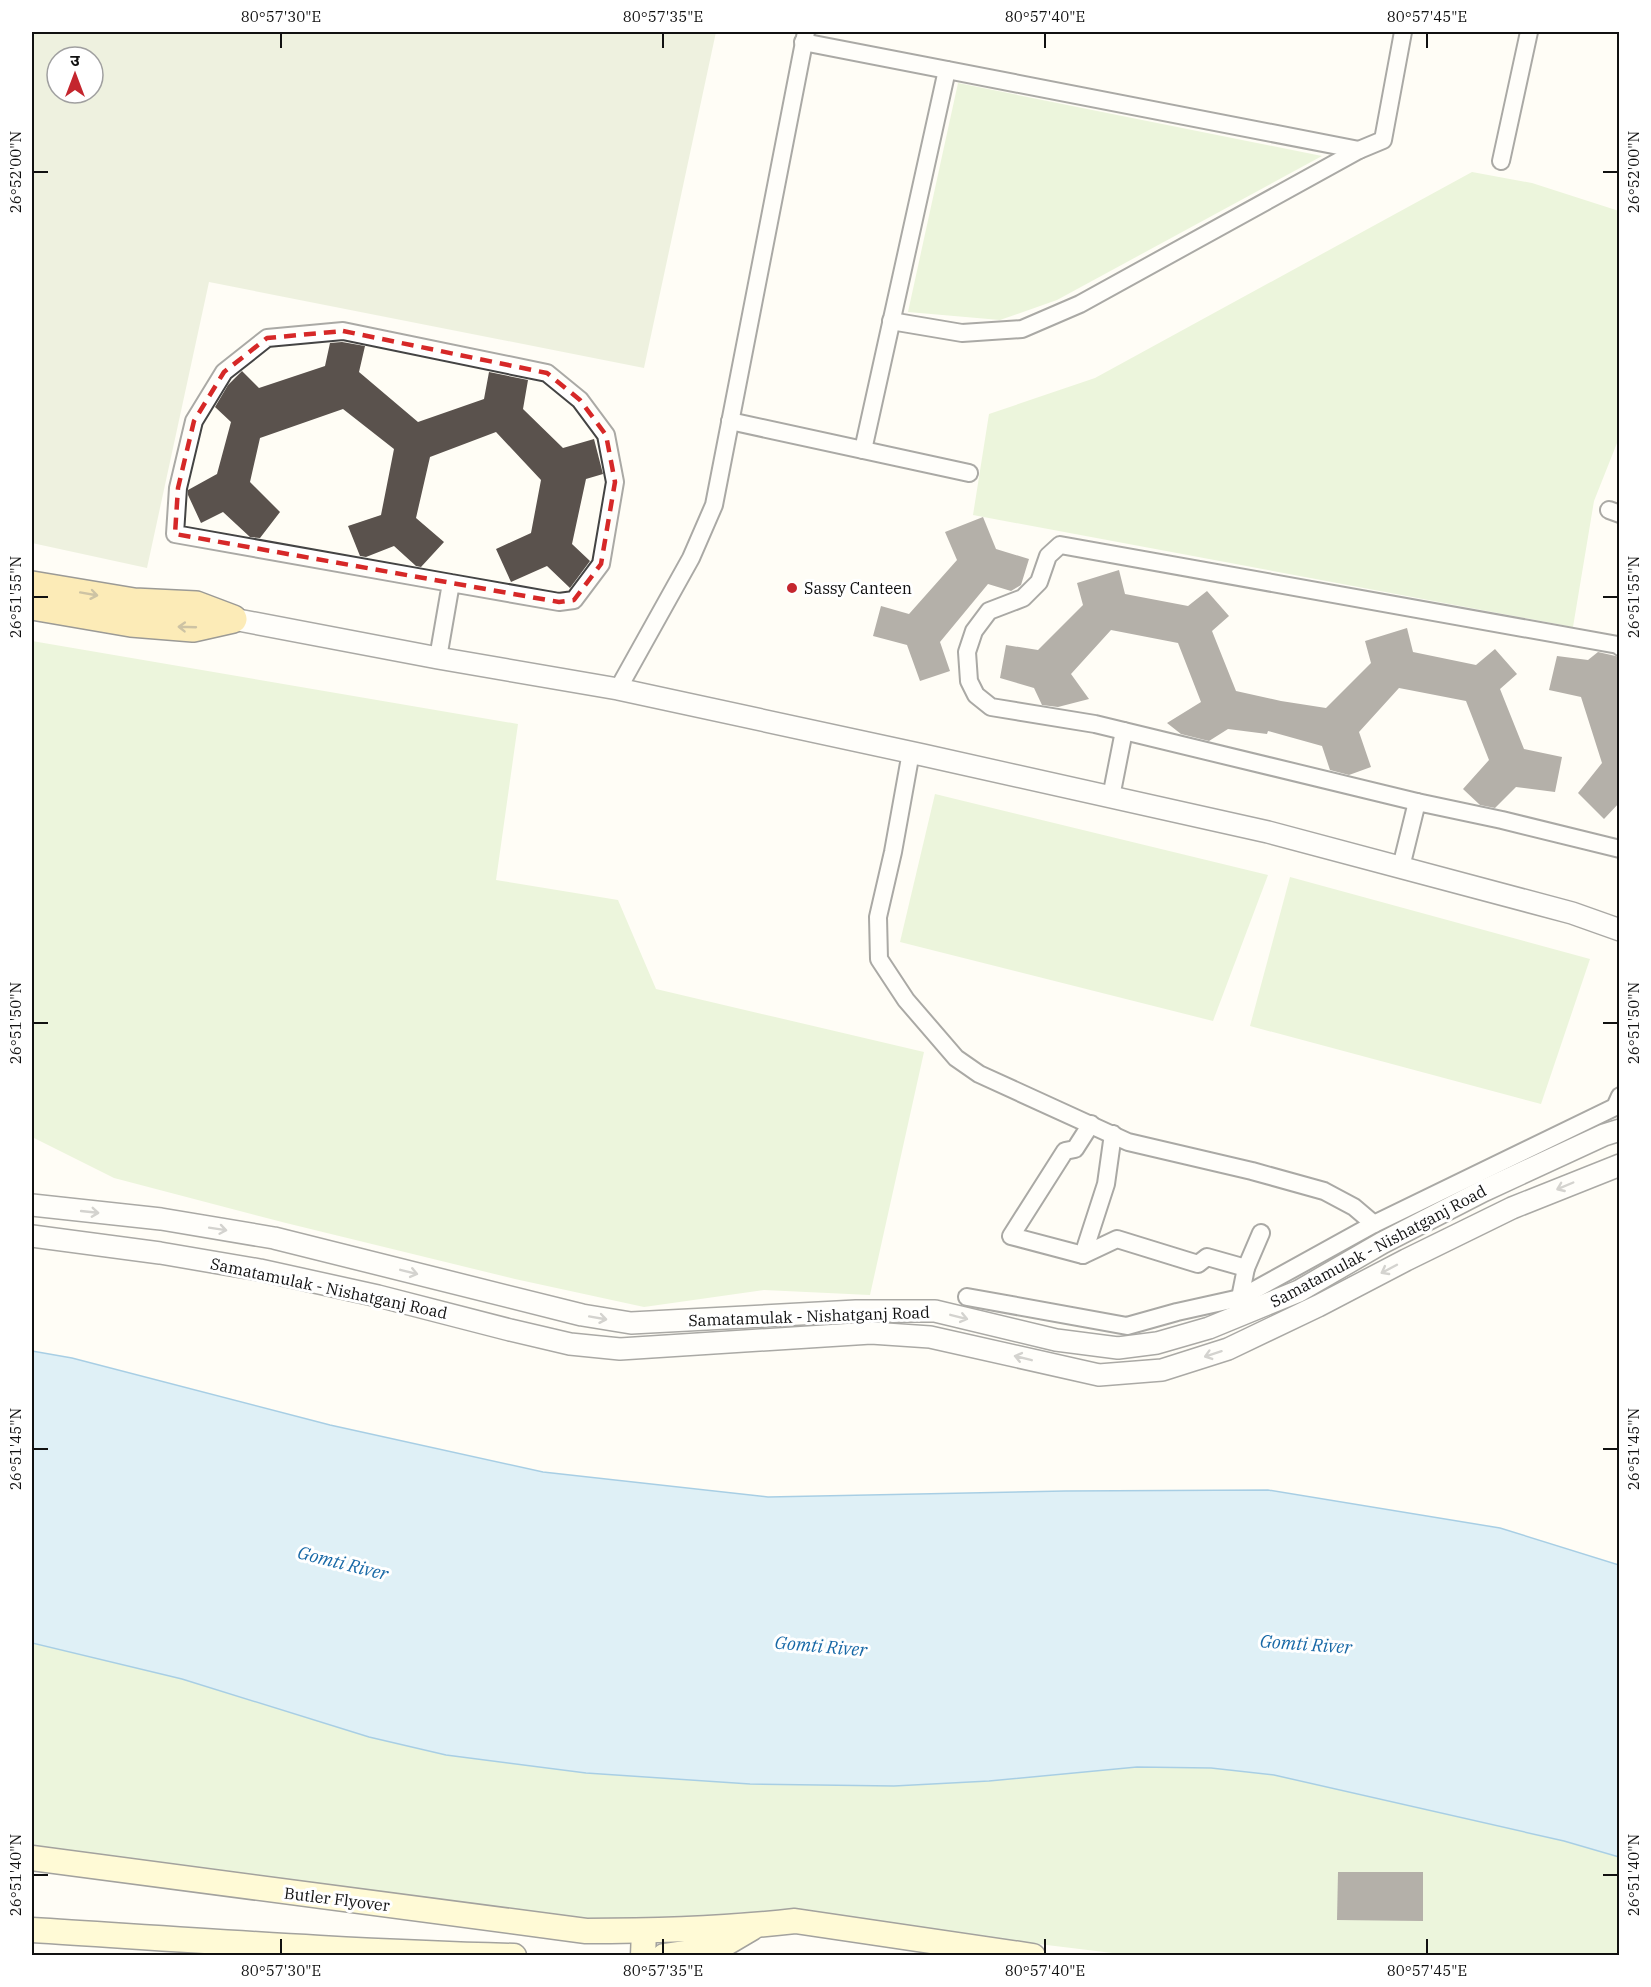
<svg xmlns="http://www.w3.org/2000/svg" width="1651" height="1987" font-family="'IBM Plex Serif','Noto Sans Devanagari',serif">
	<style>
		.green { fill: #d5ebbd }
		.cemetery { fill: #d9e3c4; fill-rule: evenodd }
		.water { fill: #b9e0f7; stroke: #3f96cf; stroke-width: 1.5 }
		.building { fill: #5a524d }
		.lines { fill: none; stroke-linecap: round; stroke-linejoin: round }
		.minor-casing { stroke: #444; stroke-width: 20 }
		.tertiary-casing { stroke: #444; stroke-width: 24 }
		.secondary-casing { stroke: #333; stroke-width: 27 }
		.primary-casing { stroke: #222; stroke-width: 30 }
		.minor { stroke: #fff; stroke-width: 16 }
		.tertiary { stroke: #fff; stroke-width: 21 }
		.secondary { stroke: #fff6b0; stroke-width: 24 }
		.primary { stroke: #f9d66b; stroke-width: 27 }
		.oneway { stroke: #917d42 }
		.oneway2 { stroke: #a0a0a0 }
		.marked { fill: none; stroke: #d62828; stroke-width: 4.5; stroke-dasharray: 12 8; stroke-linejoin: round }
		.ticks { fill: none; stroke: #111; stroke-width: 2 }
		.poi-dot { fill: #c4262e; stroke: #fff; stroke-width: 2 }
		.labels { text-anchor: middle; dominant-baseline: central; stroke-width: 6; stroke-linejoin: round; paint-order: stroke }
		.poi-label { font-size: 16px; fill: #111; stroke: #fff; text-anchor: start }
		.street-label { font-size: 16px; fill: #111; stroke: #fff }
		.water-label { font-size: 18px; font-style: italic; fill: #1768a6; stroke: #fff }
		.neatline { fill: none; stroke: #111; stroke-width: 2 }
		.ticks-label { font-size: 15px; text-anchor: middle; fill: #111 }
	</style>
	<rect width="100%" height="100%" fill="#fffdf5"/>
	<g class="green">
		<polygon points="958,83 1322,156 1057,300 1000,320 908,312"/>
		<polygon points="1472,172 1532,183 1619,211 1619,438 1594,501 1573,627 973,515 989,414 1095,378"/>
		<polygon points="32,641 518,724 496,880 618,900 656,989 924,1052 870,1295 764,1290 644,1307 515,1279 286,1223 114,1178 32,1137"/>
		<polygon points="935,794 1268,875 1213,1021 900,942"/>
		<polygon points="1290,877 1590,959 1541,1104 1250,1026"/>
		<polygon points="32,1643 182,1679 369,1737 989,1781 1137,1767 1211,1768 1274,1775 1564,1841 1619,1857 1619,1955 1137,1956 779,1912 741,1912 685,1920 598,1923 32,1856"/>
	</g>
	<path class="cemetery" d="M 32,32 L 716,32 L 644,368 L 209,282 L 147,568 L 32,543 ZM 57,57 L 93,57 L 93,93 L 57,93 Z"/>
	<polygon class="water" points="32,1351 72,1358 330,1425 543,1472 768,1497 1065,1491 1268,1490 1500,1528 1619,1565 1619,1857 1564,1841 1274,1775 1211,1768 1137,1767 989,1781 894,1786 750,1784 586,1773 446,1755 369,1737 182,1679 32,1643"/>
	<g class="building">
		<polygon points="342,342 365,346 359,372 418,422 484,399 489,372 528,380 523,409 563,448 594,439 603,474 586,479 572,544 590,561 570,588 547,566 511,582 496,549 531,533 541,480 496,432 430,457 416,518 444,542 421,567 416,566 394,546 366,557 360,556 348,526 381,515 394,449 343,409 260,438 250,482 280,512 260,538 250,537 223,512 201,523 188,495 188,490 217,474 231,422 215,407 228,385 242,371 259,388 325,366 330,343"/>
		<polygon points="983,517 996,549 1029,559 1021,585 1011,591 988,584 940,642 950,671 920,681 907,645 873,636 881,606 909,614 957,560 945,532"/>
		<polygon points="1119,570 1125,594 1188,606 1207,591 1229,616 1212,631 1236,691 1281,701 1326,708 1371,663 1365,641 1407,628 1413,652 1476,665 1495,649 1517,674 1500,689 1524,749 1562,757 1555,792 1516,787 1495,808 1480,805 1463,789 1489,760 1466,701 1399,688 1359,732 1371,767 1349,775 1330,770 1322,746 1268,731 1267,734 1228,729 1209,741 1181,734 1167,723 1201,702 1178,643 1111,630 1071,674 1089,699 1058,707 1042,705 1034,688 1000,678 1006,645 1038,650 1083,605 1077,583"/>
		<polygon points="1598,652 1620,657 1620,802 1604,819 1578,793 1602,763 1581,697 1549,690 1557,656 1588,660"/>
		<polygon points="1338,1872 1423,1872 1423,1921 1337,1920"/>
	</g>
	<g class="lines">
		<g class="minor-casing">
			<g id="minor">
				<polyline points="803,42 1359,150"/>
				<polyline points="1501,161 1529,32"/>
				<polyline points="891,321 962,333 1022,329 1080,304 1359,150 1383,140 1403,32"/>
				<polyline points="730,421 969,473"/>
				<polyline points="863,450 947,70"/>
				<polyline points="1609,510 1620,514"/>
				<polyline points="438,658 451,583 559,602 574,600 601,564 615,482 606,435 580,400 547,373 343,331 267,338 224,372 194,421 178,488 175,534 451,583"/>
				<polyline points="618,689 691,558 714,505 806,32"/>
				<polyline points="911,752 893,852 878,917 879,959 906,1000 956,1058 979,1074 1128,1142 1252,1171 1324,1191 1354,1207 1374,1224"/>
				<polyline points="1111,797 1124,731"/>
				<polyline points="1417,802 1095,724 991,707 976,695 969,681 967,652 974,631 989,611 1023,598 1039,582 1048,556 1060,545 1618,645 1620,647"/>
				<polyline points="1401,867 1417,802 1502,820 1620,849"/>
				<polyline points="1091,1124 1075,1149 1065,1151 1011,1236 1083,1255 1117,1239 1198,1264 1207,1257 1246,1268 1240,1298"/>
				<polyline points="1083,1255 1106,1184 1113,1134"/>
				<polyline points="1246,1268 1261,1233"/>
				<polyline points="967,1297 1127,1326 1177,1312 1240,1298 1374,1224 1615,1107 1620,1096"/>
			</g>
		</g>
		<g class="tertiary-casing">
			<g id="tertiary">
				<polyline points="233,619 438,658 618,689 923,755 1268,832 1572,913 1620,930"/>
				<polyline points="32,1205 161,1219 274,1238 582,1315 631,1323 856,1311 935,1311 1056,1340 1118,1348 1157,1343 1209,1328 1299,1291 1382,1243 1483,1191 1604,1135 1620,1130"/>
				<polyline points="32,1236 160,1253 260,1270 378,1296 510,1330 570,1344 620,1349 871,1333 930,1337 1099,1375 1162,1370 1228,1349 1318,1306 1406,1260 1512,1208 1620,1165"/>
			</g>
		</g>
		<g class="secondary-casing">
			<g id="secondary">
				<path d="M 32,1858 L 586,1931 C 656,1931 726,1929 795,1921 L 1033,1956"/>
				<path d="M 32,1930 C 192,1940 353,1952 514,1956"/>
				<polyline points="643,1956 644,1931"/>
				<polyline points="664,1956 718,1948 752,1928"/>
			</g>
		</g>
		<g class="primary-casing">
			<polyline id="primary" points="32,585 134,602 196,605 233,619 193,628 131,623 32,606"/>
		</g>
		<use href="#minor" class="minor"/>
		<use href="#tertiary" class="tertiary"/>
		<use href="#secondary" class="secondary"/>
		<use href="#primary" class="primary"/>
	</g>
	<defs><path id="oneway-shaft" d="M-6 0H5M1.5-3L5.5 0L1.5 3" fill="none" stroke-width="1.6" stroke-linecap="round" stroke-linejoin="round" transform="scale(1.5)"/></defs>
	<g class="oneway">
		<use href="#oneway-shaft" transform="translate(89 594) rotate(10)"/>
		<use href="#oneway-shaft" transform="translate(187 627) rotate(-178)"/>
	</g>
	<g class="oneway2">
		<use href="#oneway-shaft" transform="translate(1565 1186) rotate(157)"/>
		<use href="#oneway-shaft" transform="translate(90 1212) rotate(6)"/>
		<use href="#oneway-shaft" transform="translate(218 1229) rotate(9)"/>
		<use href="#oneway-shaft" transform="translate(1389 1269) rotate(152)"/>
		<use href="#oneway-shaft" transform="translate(409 1272) rotate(14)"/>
		<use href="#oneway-shaft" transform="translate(959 1317) rotate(14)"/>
		<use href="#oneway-shaft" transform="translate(598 1318) rotate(10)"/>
		<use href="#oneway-shaft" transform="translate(1213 1354) rotate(162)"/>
		<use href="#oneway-shaft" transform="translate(1023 1358) rotate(-166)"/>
	</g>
	<path d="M0 0H1651V1987H0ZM 343,331 L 547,373 L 580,400 L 606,435 L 615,482 L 601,564 L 574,600 L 559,602 L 175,534 L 178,488 L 194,421 L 224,372 L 267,338 Z" fill="#fffdf5" fill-opacity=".55" fill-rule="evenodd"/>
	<path class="marked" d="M 343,331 L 547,373 L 580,400 L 606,435 L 615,482 L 601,564 L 574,600 L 559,602 L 175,534 L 178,488 L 194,421 L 224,372 L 267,338 Z"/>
	<path class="ticks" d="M 281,33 L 281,48M 663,33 L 663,48M 1045,33 L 1045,48M 1427,33 L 1427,48M 33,172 L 48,172M 1603,172 L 1618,172M 33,597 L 48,597M 1603,597 L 1618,597M 33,1023 L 48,1023M 1603,1023 L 1618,1023M 33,1449 L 48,1449M 1603,1449 L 1618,1449M 33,1875 L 48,1875M 1603,1875 L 1618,1875M 281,1939 L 281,1954M 663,1939 L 663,1954M 1045,1939 L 1045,1954M 1427,1939 L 1427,1954"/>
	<circle class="poi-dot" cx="792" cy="588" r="6"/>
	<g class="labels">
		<g class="poi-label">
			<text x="804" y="588">Sassy Canteen</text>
		</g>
		<g class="street-label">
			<text transform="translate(1378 1246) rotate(-28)">Samatamulak - Nishatganj Road</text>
			<text transform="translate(329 1288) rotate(12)">Samatamulak - Nishatganj Road</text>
			<text transform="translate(809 1316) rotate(-2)">Samatamulak - Nishatganj Road</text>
			<text transform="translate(337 1899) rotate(7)">Butler Flyover</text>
		</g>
		<g class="water-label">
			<text transform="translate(343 1563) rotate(14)">Gomti River</text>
			<text transform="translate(1306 1644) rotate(4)">Gomti River</text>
			<text transform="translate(821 1646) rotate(5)">Gomti River</text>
		</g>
	</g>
	<rect width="1651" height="1987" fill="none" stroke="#ffffff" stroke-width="66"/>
	<g transform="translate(75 75)"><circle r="28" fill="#ffffff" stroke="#a0a0a0" stroke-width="1.5"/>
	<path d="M0-4.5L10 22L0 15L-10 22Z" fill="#c4262e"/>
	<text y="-9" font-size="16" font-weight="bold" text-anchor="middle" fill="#111111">उ</text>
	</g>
	<rect x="33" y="33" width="1585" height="1921" class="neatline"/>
	<g class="ticks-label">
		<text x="281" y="22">80°57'30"E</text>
		<text x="663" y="22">80°57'35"E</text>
		<text x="1045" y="22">80°57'40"E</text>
		<text x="1427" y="22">80°57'45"E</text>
		<text transform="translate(16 172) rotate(-90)" y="5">26°52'00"N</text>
		<text transform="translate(1634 172) rotate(-90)" y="5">26°52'00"N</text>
		<text transform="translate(16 597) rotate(-90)" y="5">26°51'55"N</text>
		<text transform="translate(1634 597) rotate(-90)" y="5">26°51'55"N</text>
		<text transform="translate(16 1023) rotate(-90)" y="5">26°51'50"N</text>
		<text transform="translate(1634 1023) rotate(-90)" y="5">26°51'50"N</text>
		<text transform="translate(16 1449) rotate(-90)" y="5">26°51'45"N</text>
		<text transform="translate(1634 1449) rotate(-90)" y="5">26°51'45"N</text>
		<text transform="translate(16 1875) rotate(-90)" y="5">26°51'40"N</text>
		<text transform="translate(1634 1875) rotate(-90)" y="5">26°51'40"N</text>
		<text x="281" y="1976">80°57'30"E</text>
		<text x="663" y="1976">80°57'35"E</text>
		<text x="1045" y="1976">80°57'40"E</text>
		<text x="1427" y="1976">80°57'45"E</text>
	</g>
</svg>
